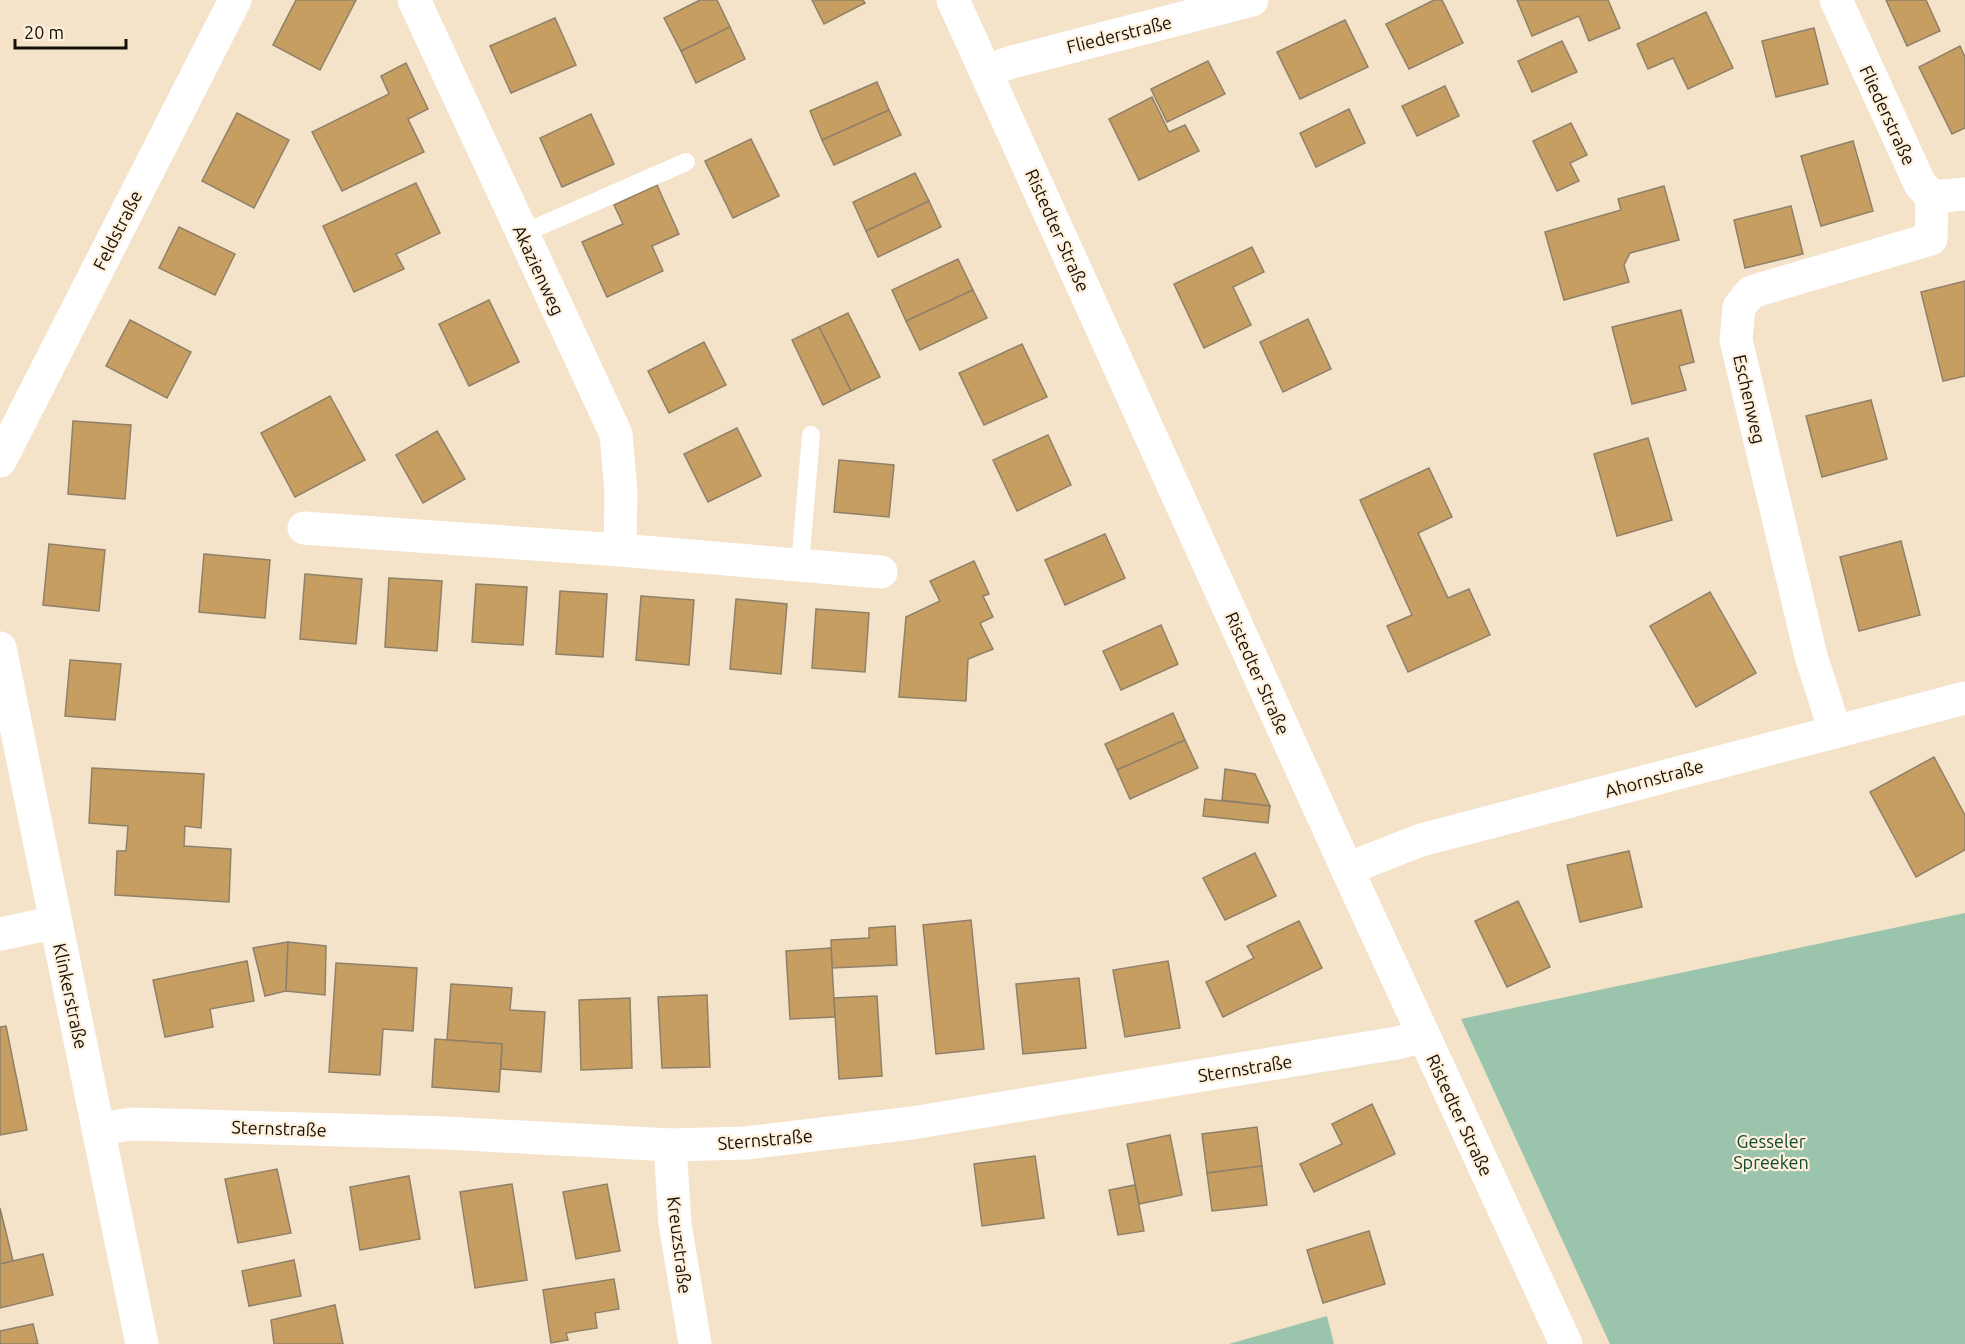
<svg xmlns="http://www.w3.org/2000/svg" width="1965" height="1344" font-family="Ubuntu,sans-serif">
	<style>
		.green { fill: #9ac4ac }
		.building { fill: #c69e62; stroke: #908069; stroke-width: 1.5 }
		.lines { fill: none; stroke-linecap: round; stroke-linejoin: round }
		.service { stroke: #fff; stroke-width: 18 }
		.minor { stroke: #fff; stroke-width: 33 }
		.labels { text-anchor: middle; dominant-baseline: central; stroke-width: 4.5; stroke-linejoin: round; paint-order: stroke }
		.street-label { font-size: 18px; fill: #161007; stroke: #fef0dc }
		.park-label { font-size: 18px; fill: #0f4930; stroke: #fef0dc }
	</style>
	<rect width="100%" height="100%" fill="#f4e2c9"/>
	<g class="green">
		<polygon points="1965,913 1965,1344 1610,1344 1461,1019"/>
		<polygon points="1327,1316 1334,1344 1229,1344"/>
	</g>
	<g class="building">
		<polygon points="296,0 356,0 320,70 273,45"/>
		<polygon points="700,0 717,0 730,27 681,51 664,18"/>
		<polygon points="812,0 863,0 865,3 824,24"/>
		<polygon points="1434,0 1442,0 1463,43 1409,69 1386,24"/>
		<polygon points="1517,0 1608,0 1620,28 1589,41 1579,16 1532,36"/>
		<polygon points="1886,0 1926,0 1940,31 1907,46"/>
		<polygon points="1706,12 1733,68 1688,89 1673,58 1648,69 1637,44"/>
		<polygon points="555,18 576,65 511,93 490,46"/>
		<polygon points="1345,20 1368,67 1300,99 1277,52"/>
		<polygon points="730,27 745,59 696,83 681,51"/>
		<polygon points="1814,28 1828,84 1776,97 1762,41"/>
		<polygon points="1562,41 1577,72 1532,92 1518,61"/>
		<polygon points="1960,46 1965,57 1965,128 1952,134 1919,67"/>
		<polygon points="1208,61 1225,94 1167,122 1151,89"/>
		<polygon points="406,63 428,109 408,119 424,152 342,191 312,132 389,94 381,76"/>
		<polygon points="877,82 889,110 822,140 810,111"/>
		<polygon points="1445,86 1459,116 1417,136 1402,106"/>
		<polygon points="1152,97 1169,132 1185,125 1199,151 1139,180 1109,119"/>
		<polygon points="1349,109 1365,143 1316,167 1300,133"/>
		<polygon points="889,110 901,135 834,165 822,140"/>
		<polygon points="237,113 289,140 254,208 202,181"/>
		<polygon points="591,114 614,164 562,187 540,138"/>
		<polygon points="1571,123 1587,155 1570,163 1579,181 1557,191 1533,141"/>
		<polygon points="751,139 779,196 733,218 705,161"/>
		<polygon points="1853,141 1873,211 1821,226 1801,156"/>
		<polygon points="915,173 929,201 866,231 853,202"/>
		<polygon points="416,183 440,233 396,254 404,269 354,292 323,226"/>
		<polygon points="657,185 679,234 652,246 663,271 607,297 582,242 623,224 614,205"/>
		<polygon points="1664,186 1679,240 1630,253 1624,265 1629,282 1564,300 1545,232 1621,210 1618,199"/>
		<polygon points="929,201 941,227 878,257 866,231"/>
		<polygon points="1791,206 1803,254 1745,268 1734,220"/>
		<polygon points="179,227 235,254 215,295 159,268"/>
		<polygon points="1252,247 1264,272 1233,287 1251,325 1204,348 1174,284"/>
		<polygon points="958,259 973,290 906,321 892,290"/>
		<polygon points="1965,281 1965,376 1943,381 1921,292"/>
		<polygon points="973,290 987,318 920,350 906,321"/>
		<polygon points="489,300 519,362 469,386 439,324"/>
		<polygon points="1681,310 1694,362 1679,366 1686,390 1632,404 1612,327"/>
		<polygon points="848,313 880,377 851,391 819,327"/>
		<polygon points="1308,319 1331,369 1283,392 1260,342"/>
		<polygon points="130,320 191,352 167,398 106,366"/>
		<polygon points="819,327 851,391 823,405 792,340"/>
		<polygon points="704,342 726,385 669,413 648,371"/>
		<polygon points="1022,344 1047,397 984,425 959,373"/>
		<polygon points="330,396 365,460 295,497 261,433"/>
		<polygon points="1871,400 1887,459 1822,477 1806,416"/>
		<polygon points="73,421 131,425 125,499 68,494"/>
		<polygon points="737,428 761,476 708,502 684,454"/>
		<polygon points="437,431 465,479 423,503 396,455"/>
		<polygon points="1048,435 1071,485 1017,511 993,460"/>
		<polygon points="1648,438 1672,520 1617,536 1594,454"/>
		<polygon points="839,460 894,465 889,517 834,512"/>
		<polygon points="1429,468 1452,517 1418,533 1448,598 1469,589 1490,635 1408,672 1387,626 1412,615 1360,500"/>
		<polygon points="1105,534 1125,578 1065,605 1045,560"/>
		<polygon points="1901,541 1920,615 1859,631 1840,557"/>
		<polygon points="49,544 105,550 99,611 43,605"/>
		<polygon points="204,554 270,560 265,618 199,612"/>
		<polygon points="974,561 989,594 983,596 993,617 980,623 993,649 968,659 966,701 899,697 906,617 940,601 930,581"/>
		<polygon points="305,574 362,579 356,644 300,639"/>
		<polygon points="389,578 442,581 437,651 385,647"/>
		<polygon points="476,584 527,587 523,645 472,642"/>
		<polygon points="560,591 607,594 603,657 556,654"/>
		<polygon points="1710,592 1756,673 1696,707 1650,626"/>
		<polygon points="641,596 694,600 689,665 636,660"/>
		<polygon points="736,599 787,604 781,674 730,669"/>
		<polygon points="816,609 869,613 865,672 812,668"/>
		<polygon points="1161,625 1178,664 1121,690 1103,651"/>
		<polygon points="70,660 121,664 115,720 65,716"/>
		<polygon points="1173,713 1185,740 1117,770 1105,744"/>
		<polygon points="1185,740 1198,768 1130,799 1117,770"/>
		<polygon points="1934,757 1965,815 1965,850 1916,877 1870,792"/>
		<polygon points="92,768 204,774 201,828 185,826 184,846 231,849 229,902 115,895 117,851 126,851 128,826 89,823"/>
		<polygon points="1225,769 1255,774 1270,806 1222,800"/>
		<polygon points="1205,799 1270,806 1268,823 1203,816"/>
		<polygon points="1629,851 1642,907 1580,922 1567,865"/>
		<polygon points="1255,853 1276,896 1225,920 1203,878"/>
		<polygon points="1518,901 1550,967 1507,987 1475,921"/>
		<polygon points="971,920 984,1049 936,1054 923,925"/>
		<polygon points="1299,921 1322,968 1223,1017 1206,982 1254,958 1247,946"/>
		<polygon points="895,926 897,965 832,968 831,940 869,938 869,928"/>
		<polygon points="288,942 286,991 265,996 253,948"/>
		<polygon points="288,942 326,946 325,995 286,991"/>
		<polygon points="831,948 835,1017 790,1019 786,951"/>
		<polygon points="247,961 254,1001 210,1009 213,1027 165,1037 153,980"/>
		<polygon points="1168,961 1180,1028 1125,1037 1113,970"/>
		<polygon points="336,963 417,968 413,1031 383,1029 380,1075 329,1072"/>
		<polygon points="1079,978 1086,1048 1023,1054 1016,984"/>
		<polygon points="451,984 512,988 510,1010 545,1012 541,1072 501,1069 502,1044 447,1040"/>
		<polygon points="707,995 710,1067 662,1068 658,997"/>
		<polygon points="877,996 882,1076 839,1079 834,998"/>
		<polygon points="630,998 632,1068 581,1070 579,1000"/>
		<polygon points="6,1026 27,1130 0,1135 0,1027"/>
		<polygon points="435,1039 502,1044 499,1092 432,1087"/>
		<polygon points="1372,1104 1395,1154 1314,1192 1300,1164 1342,1144 1332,1124"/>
		<polygon points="1257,1127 1262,1166 1207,1173 1202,1134"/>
		<polygon points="1170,1135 1182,1195 1139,1204 1127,1144"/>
		<polygon points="1035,1156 1044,1218 982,1226 974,1164"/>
		<polygon points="1262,1166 1267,1205 1212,1211 1207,1173"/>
		<polygon points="277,1169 291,1233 238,1243 225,1179"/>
		<polygon points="409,1176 420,1239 360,1250 350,1187"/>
		<polygon points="512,1184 527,1280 475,1288 460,1192"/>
		<polygon points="607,1184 620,1251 576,1259 563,1192"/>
		<polygon points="1135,1185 1144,1231 1118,1235 1109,1190"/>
		<polygon points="0,1208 13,1261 0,1264"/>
		<polygon points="1369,1231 1385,1284 1323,1303 1307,1250"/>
		<polygon points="43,1254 53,1295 0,1308 0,1264"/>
		<polygon points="294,1260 301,1296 249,1306 242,1271"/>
		<polygon points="614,1279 619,1309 595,1313 597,1328 566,1333 568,1340 551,1343 543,1290"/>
		<polygon points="335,1305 343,1344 274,1344 271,1320"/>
		<polygon points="33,1324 38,1344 0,1344 0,1331"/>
	</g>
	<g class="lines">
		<g class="service">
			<polyline points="522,234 686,162"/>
			<polyline points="800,565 811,435"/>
		</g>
		<g class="minor">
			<polyline points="414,0 616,434 621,492 620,550"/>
			<polyline points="953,0 1347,869 1566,1344"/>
			<polyline points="1836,0 1920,184 1932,197 1965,194"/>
			<polyline points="986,71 1012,62 1252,0"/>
			<polyline points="0,461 235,0"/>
			<polyline points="304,528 620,550 881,572"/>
			<polyline points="0,648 142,1344"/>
			<polyline points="1835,731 1811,656 1736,340 1739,307 1751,292 1931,239 1932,197"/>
			<polyline points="1347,869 1421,840 1965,698"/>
			<polyline points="0,934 56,922"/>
			<polyline points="98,1129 132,1124 446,1133 670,1145 746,1143 912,1123 1397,1043 1423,1036"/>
			<polyline points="670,1145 675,1224 695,1344"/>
		</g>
	</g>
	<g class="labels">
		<g class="street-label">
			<text transform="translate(1119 34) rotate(-14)">Fliederstraße</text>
			<text transform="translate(1888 115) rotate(65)">Fliederstraße</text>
			<text transform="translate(117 230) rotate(-63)">Feldstraße</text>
			<text transform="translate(1058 230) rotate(66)">Ristedter Straße</text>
			<text transform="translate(539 270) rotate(65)">Akazienweg</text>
			<text transform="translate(1750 399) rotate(77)">Eschenweg</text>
			<text transform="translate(1258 673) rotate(66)">Ristedter Straße</text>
			<text transform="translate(1654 778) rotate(-15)">Ahornstraße</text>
			<text transform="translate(71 996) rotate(78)">Klinkerstraße</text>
			<text transform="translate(1245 1068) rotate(-9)">Sternstraße</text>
			<text transform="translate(1460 1115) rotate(65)">Ristedter Straße</text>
			<text transform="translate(279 1128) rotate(2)">Sternstraße</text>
			<text transform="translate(765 1139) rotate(-5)">Sternstraße</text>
			<text transform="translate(680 1245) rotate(83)">Kreuzstraße</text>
		</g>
		<g class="park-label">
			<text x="1771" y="1141">Gesseler<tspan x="1771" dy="21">Spreeken</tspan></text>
		</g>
	</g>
	<path d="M15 39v9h111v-9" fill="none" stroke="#161007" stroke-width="3"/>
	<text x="24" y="39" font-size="18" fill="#161007" stroke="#fef0dc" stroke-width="4.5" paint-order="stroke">20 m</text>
</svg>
